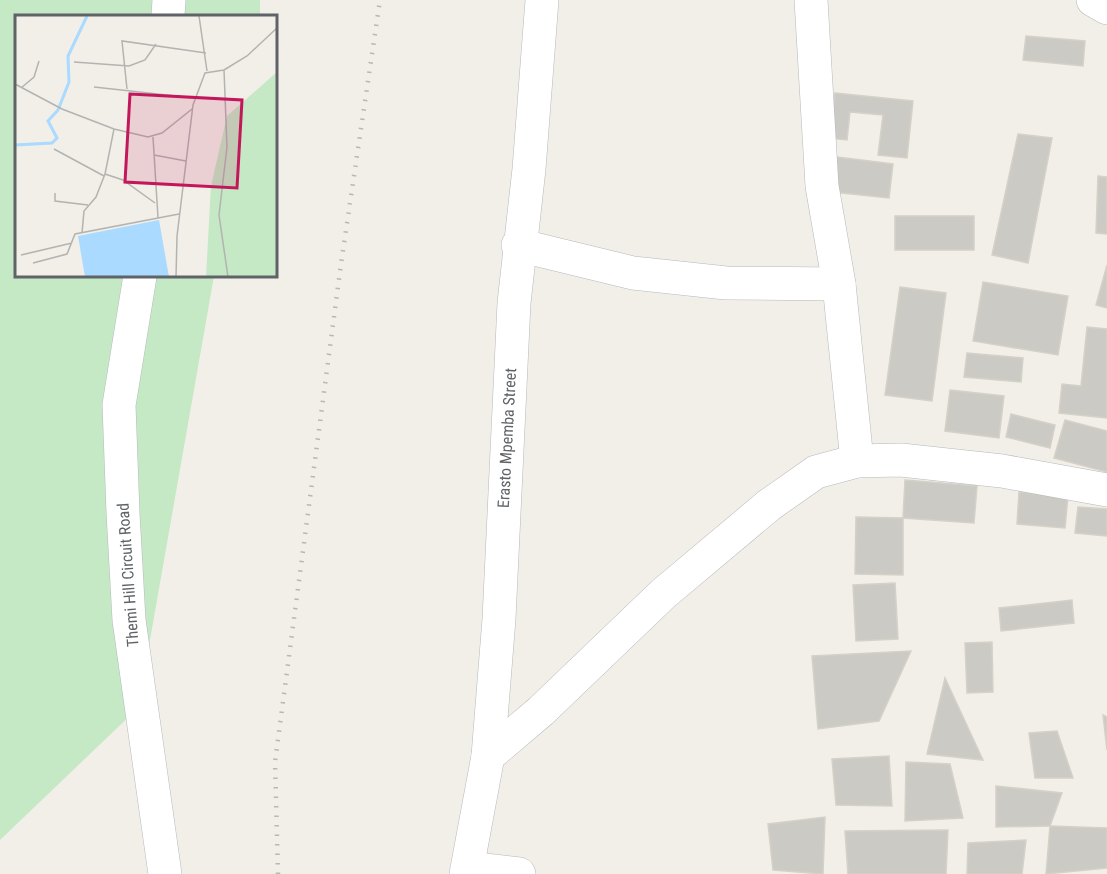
<svg xmlns="http://www.w3.org/2000/svg" width="1107" height="874" font-family="'Roboto Condensed',sans-serif">
	<style>
		.green { fill: #c5e8c5 }
		.building { fill: #cccac5; stroke: #d6d1c6; stroke-width: 1.5 }
		.lines { fill: none; stroke-linecap: round; stroke-linejoin: round }
		.street-casing { stroke: #b5b8bc; stroke-width: 34 }
		.secondary-casing { stroke: #b6babf; stroke-width: 34 }
		.street { stroke: #fff; stroke-width: 33 }
		.secondary { stroke: #fff; stroke-width: 33 }
		.rail { stroke: #b6b7b8; stroke-width: 4.5; stroke-dasharray: 1.5 8; stroke-linecap: butt }
		.labels { text-anchor: middle; dominant-baseline: central; stroke-width: 4.5; stroke-linejoin: round; paint-order: stroke }
		.street-label { font-size: 16px; fill: #5f6368; stroke: #fff }
		.inset-river { fill: none; stroke: #aadaff; stroke-width: 3 }
		.inset-road { fill: none; stroke: #b3b3b1; stroke-width: 1.5 }
		.view { fill: #c2185b; fill-opacity: 0.15; stroke: #c2185b; stroke-width: 3 }
		.inset-edge { fill: none; stroke: #5f6368; stroke-width: 3 }
	</style>
	<rect width="100%" height="100%" fill="#f1efe8"/>
	<polygon class="green" points="0,0 260,0 260,16 16,16 16,276 214,276 138,708 0,840"/>
	<g class="building">
		<polygon points="1026,36 1085,41 1083,66 1023,60"/>
		<polygon points="835,93 913,101 907,158 878,155 883,115 850,112 847,140 830,138"/>
		<polygon points="1018,134 1052,138 1028,263 992,255"/>
		<polygon points="837,157 893,164 889,198 833,192"/>
		<polygon points="1098,176 1107,177 1107,234 1096,233"/>
		<rect x="895" y="216" width="79" height="34"/>
		<polygon points="1107,265 1107,308 1096,305"/>
		<polygon points="983,282 1068,296 1058,355 973,341"/>
		<polygon points="900,287 946,293 932,401 885,395"/>
		<polygon points="1087,327 1107,329 1107,418 1059,413 1062,384 1081,386"/>
		<polygon points="967,353 1023,358 1021,382 964,377"/>
		<polygon points="950,390 1004,396 999,438 945,431"/>
		<polygon points="1011,414 1055,425 1050,448 1006,437"/>
		<polygon points="1065,420 1107,431 1107,472 1054,458"/>
		<polygon points="905,480 977,486 974,523 903,518"/>
		<polygon points="1019,492 1068,496 1065,528 1017,524"/>
		<polygon points="1078,507 1107,509 1107,536 1075,533"/>
		<polygon points="856,517 903,518 903,575 855,574"/>
		<polygon points="895,583 898,639 856,641 853,585"/>
		<polygon points="1072,600 1074,623 1001,631 999,608"/>
		<polygon points="992,642 993,692 967,693 965,643"/>
		<polygon points="911,651 879,721 818,729 812,656"/>
		<polygon points="945,678 983,760 927,754"/>
		<polygon points="1103,715 1107,717 1107,750"/>
		<polygon points="1057,731 1073,778 1035,778 1029,733"/>
		<polygon points="889,756 892,806 836,805 832,759"/>
		<polygon points="906,762 950,764 963,818 905,821"/>
		<polygon points="996,786 1062,793 1050,826 996,827"/>
		<polygon points="825,817 823,874 773,870 768,824"/>
		<polygon points="1050,826 1107,828 1107,868 1046,874"/>
		<polygon points="948,830 946,874 848,874 845,831"/>
		<polygon points="1026,840 1022,874 967,874 968,843"/>
	</g>
	<g class="lines">
		<g class="street-casing">
			<g id="street">
				<polyline points="811,0 822,186 839,284 857,461"/>
				<polyline points="1093,0 1107,8"/>
				<polyline points="518,245 633,273 726,283 839,284"/>
				<polyline points="488,756 541,711 663,594 769,505 816,472 857,461 901,460 1002,471 1107,490"/>
				<polyline points="468,868 519,874"/>
				<polyline points="466,874 488,756 499,619 514,303 529,169 542,0"/>
			</g>
		</g>
		<g class="secondary-casing">
			<g id="secondary">
				<polyline points="168,16 169,0"/>
				<polyline points="140,276 119,405 123,513 129,620 165,874"/>
			</g>
		</g>
		<use href="#street" class="street"/>
		<use href="#secondary" class="secondary"/>
		<polyline class="rail" points="278,874 275,762 341,264 380,0"/>
	</g>
	<g class="labels">
		<g class="street-label">
			<text transform="translate(507 438) rotate(-87)">Erasto Mpemba Street</text>
			<text transform="translate(128 575) rotate(-94)">Themi Hill Circuit Road</text>
		</g>
	</g>
	<g transform="translate(15 15)">
		<rect width="262" height="262" fill="#f1efe8"/>
		<path d="M 262,57 L 262,262 L 191,262 L 196,171 L 212,101 Z" fill="#c5e8c5"/>
		<path d="M 144,205 L 154,262 L 70,262 L 63,221 Z" fill="#aadaff"/>
		<path class="inset-river" d="M 0,130 L 37,128 L 42,123 L 33,106 L 43,95 L 54,67 L 53,41 L 72,1"/>
		<path class="inset-road" d="M 184,1 L 192,56M 59,47 L 114,51 L 130,45 L 141,29M 209,55 L 212,132 L 204,200 L 213,262M 209,55 L 232,41 L 263,12M 0,69 L 47,94 L 99,114 L 133,122 L 147,118 L 177,94M 79,72 L 179,83M 6,73 L 19,62 L 24,46M 112,74 L 107,26 L 191,38M 138,122 L 143,203M 39,134 L 89,161M 139,140 L 171,146M 90,159 L 108,165 L 140,188M 40,178 L 40,186 L 73,190M 67,218 L 69,196 L 81,182 L 90,159 L 99,114M 6,240 L 57,228M 18,248 L 52,239 L 60,219 L 164,199M 161,262 L 162,221 L 178,90 L 190,58 L 209,55"/>
		<path class="view" d="M 115,79 L 227,85 L 222,173 L 110,167 Z"/>
		<rect width="262" height="262" class="inset-edge"/>
	</g>
</svg>
